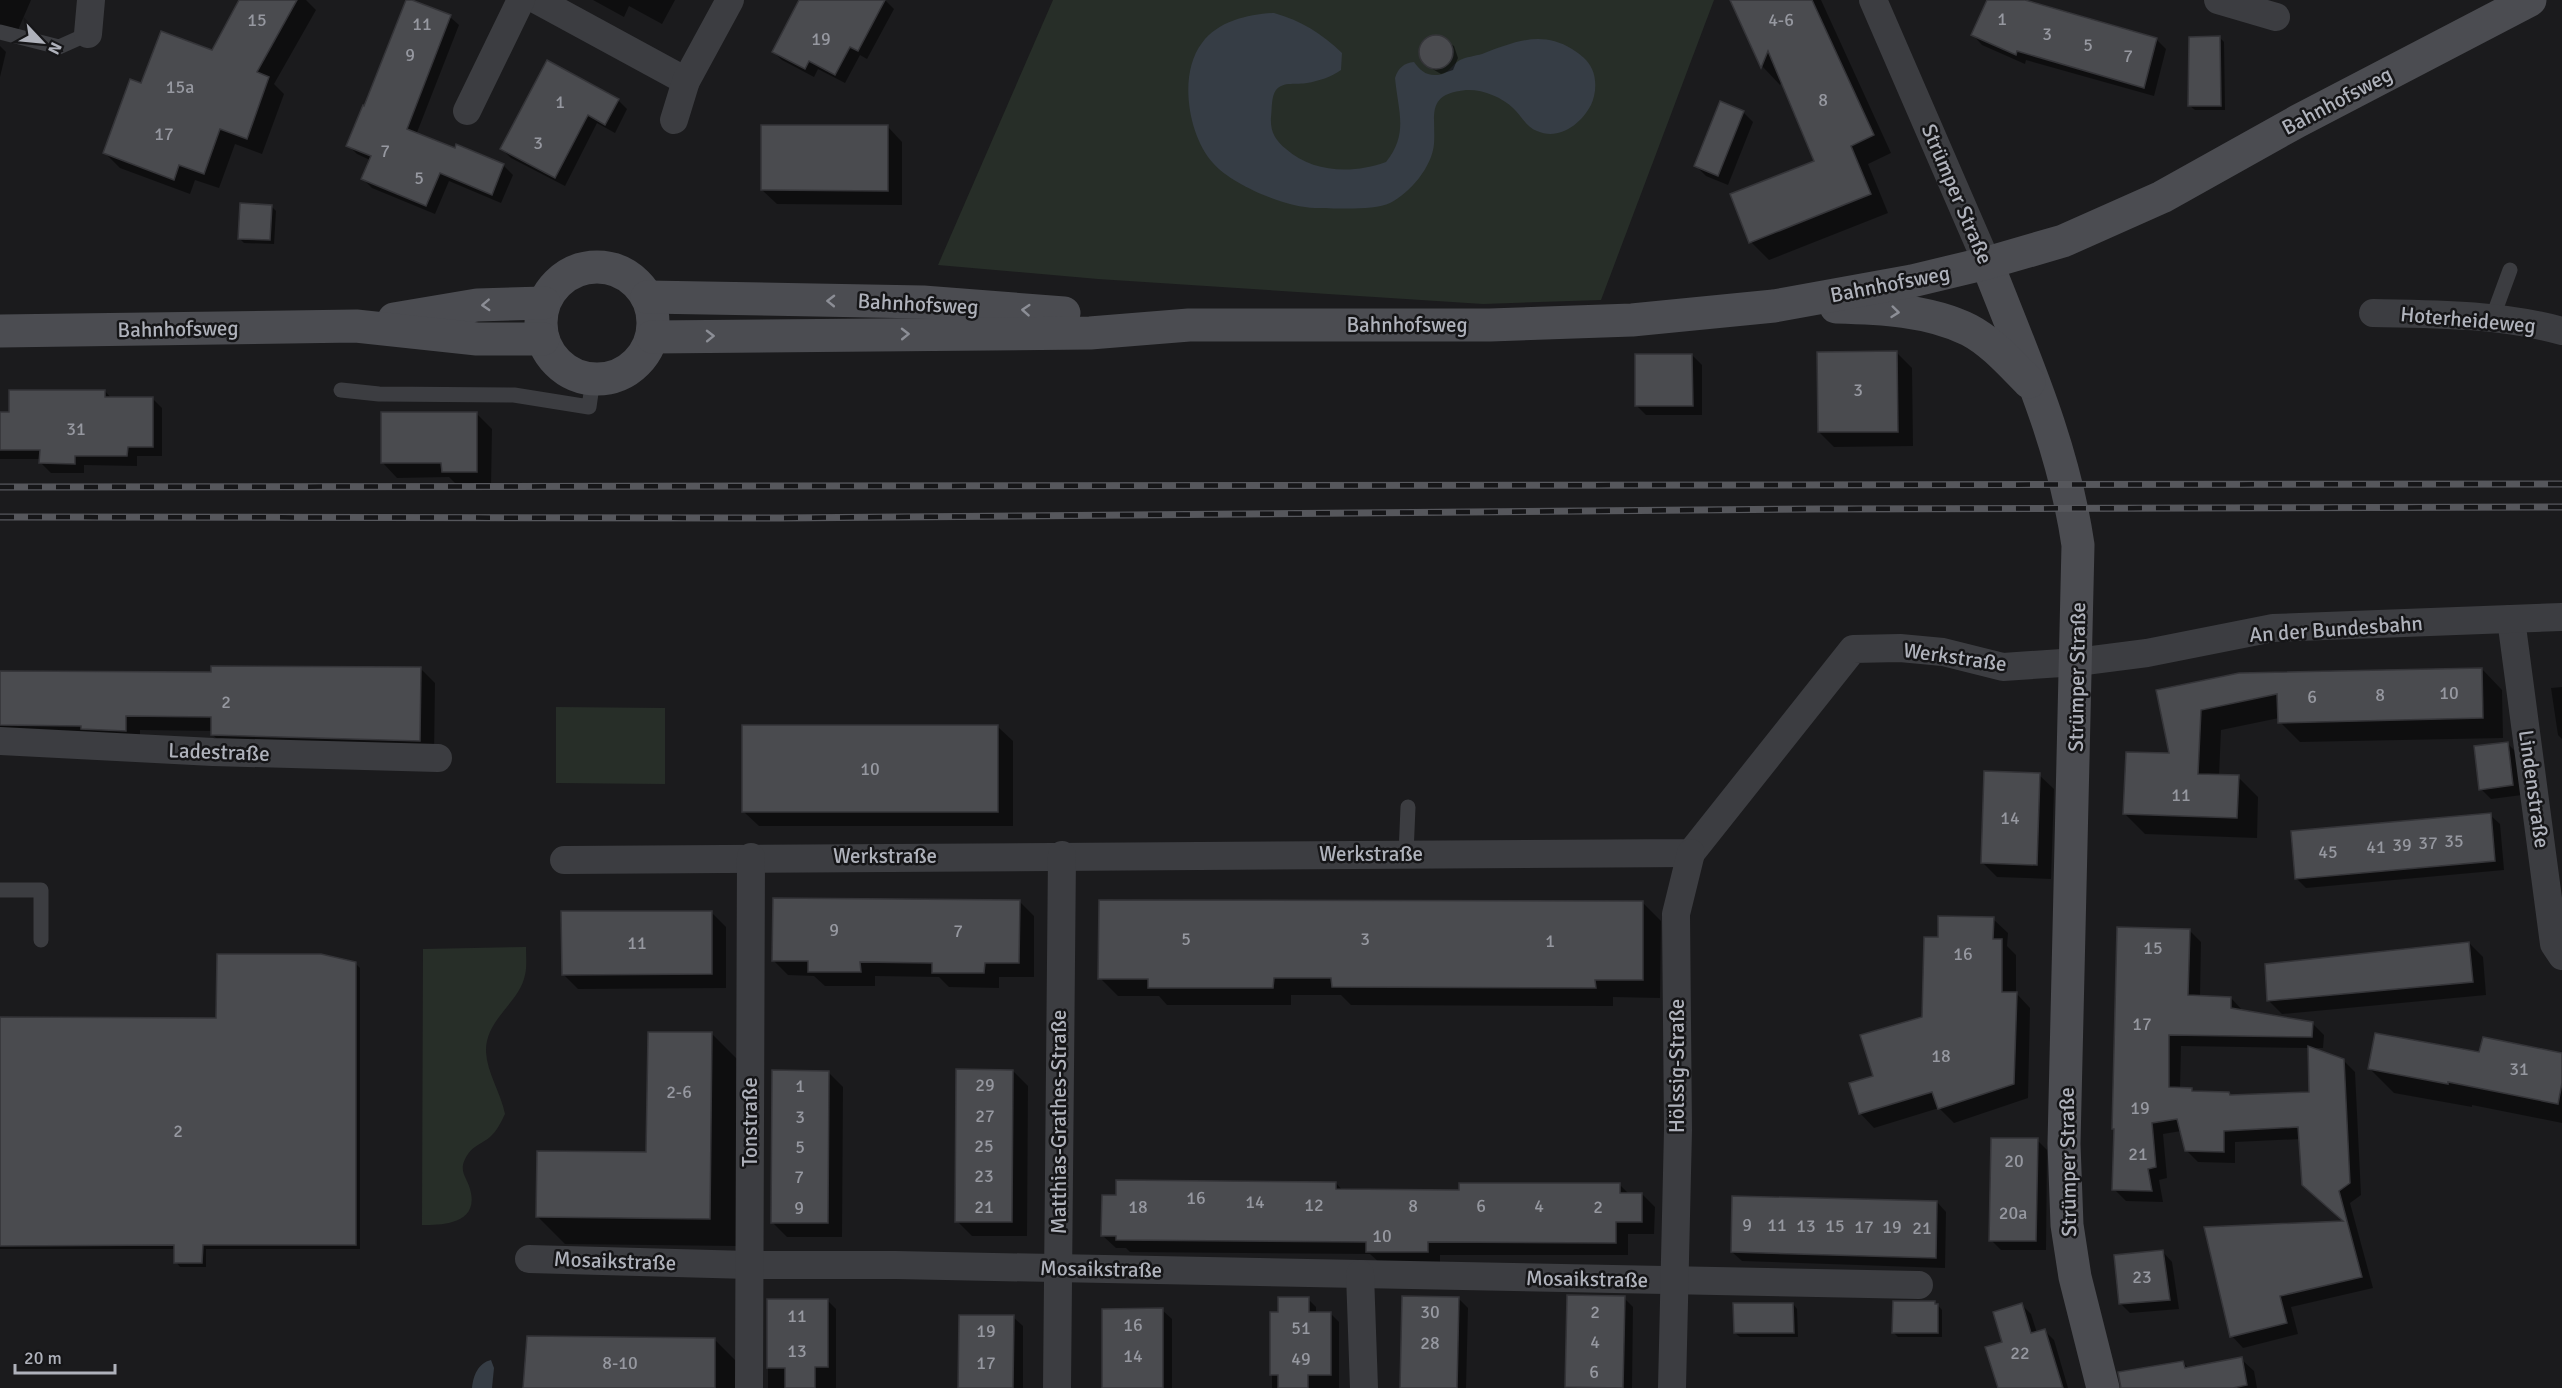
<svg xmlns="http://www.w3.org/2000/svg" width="2562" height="1388" font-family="Signika,sans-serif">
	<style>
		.green { fill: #272e28 }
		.water { fill: #363d45 }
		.shadow { fill: #0007; fill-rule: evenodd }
		.building { fill: #4a4b4f; stroke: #353539; stroke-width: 1.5 }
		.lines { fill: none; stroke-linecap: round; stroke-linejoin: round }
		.lane { stroke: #3c3d41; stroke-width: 15 }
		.street { stroke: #3c3d41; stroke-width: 28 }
		.secondary { stroke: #4b4c51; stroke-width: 33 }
		.rail-casing { stroke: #56575c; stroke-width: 7 }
		.rail { stroke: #161618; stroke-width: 4.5; stroke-dasharray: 14; stroke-linecap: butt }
		.oneway { stroke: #8c8e96 }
		.labels { text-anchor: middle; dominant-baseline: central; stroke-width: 5; stroke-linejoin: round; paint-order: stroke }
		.number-label { font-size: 18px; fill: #9698a0 }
		.street-label { font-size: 21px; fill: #afb2bb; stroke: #161618 }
	</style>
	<rect width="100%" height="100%" fill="#1b1b1d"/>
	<g class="green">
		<polygon points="1053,0 1714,0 1601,300 1483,304 1098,279 938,265"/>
		<polygon points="556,707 665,708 665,784 556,783"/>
		<path d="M 526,947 C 526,956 527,967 525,975 C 519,1004 485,1019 486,1052 C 487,1073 501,1093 505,1114 C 501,1122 497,1131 490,1137 C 483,1143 473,1146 468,1154 C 456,1172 468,1176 471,1193 C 477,1224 442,1225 422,1225 L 423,949 Z"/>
	</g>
	<g class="water">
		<path d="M 1274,13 C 1302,21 1321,33 1342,53 L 1341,70 C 1331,77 1319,81 1307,83 C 1297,85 1283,81 1276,90 C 1271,97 1272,109 1271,117 C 1270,131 1275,140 1286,149 C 1313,173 1353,174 1386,162 C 1409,134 1398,111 1395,78 C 1398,68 1404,63 1414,62 C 1420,70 1426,76 1437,75 C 1450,74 1451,65 1460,60 C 1466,57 1475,56 1482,54 C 1514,42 1541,30 1572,49 C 1580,54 1588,60 1592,69 C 1597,80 1596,94 1591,105 C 1581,124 1559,141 1537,131 C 1526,127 1521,115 1513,108 C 1502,97 1482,89 1466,90 C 1425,94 1436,115 1434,144 C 1432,167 1410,193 1390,203 C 1374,211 1333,208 1315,208 C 1285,207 1232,185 1213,163 C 1188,135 1178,74 1202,43 C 1218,21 1249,14 1274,13 Z"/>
		<path d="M 491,1360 L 494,1368 L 492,1388 L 472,1388 C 473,1376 478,1363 491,1360 Z"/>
	</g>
	<g class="shadow">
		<polygon points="0,0 31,0 18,30 11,27 10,32 0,38"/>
		<polygon points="240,0 306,0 316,10 274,84 284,94 262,154 235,144 219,188 195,180 190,194 120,168 105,153 141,85 213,52"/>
		<polygon points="593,0 675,0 662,24 629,6 624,17"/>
		<polygon points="807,0 885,0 894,9 867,59 860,55 845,83 818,69 814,77 782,60 773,52"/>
		<polygon points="1731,0 1821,0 1891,153 1868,164 1888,213 1769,260 1751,242 1816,162 1782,80 1780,85 1763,67"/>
		<polygon points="1988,0 2021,0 2157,40 2166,49 2154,96 2026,60 2025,64 1982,45 1973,35"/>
		<polygon points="450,17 459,25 416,135 456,150 457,146 504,166 513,175 501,203 449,181 435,214 372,188 363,179 370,160 357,154 348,145"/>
		<polygon points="1437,35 1454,46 1458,58 1453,70 1441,74 1424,64 1420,51 1425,40"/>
		<polygon points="2220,38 2224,42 2225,110 2195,110 2190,106"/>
		<polygon points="0,46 6,52 0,77"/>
		<polygon points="618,100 627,109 615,133 597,123 565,186 511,158 502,149"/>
		<polygon points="1743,112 1753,122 1728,185 1706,176 1696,166"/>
		<polygon points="888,127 902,142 902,205 777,204 762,190"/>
		<polygon points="271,206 276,211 274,244 244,243 239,238"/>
		<polygon points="1897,353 1912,368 1913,446 1834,447 1819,432"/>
		<polygon points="1692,355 1702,365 1702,415 1646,415 1637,406"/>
		<polygon points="105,391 111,398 152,398 162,408 162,456 137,456 137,466 84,465 84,473 51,473 41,463 41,459 0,459 0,414 11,413"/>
		<polygon points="477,414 492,429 491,486 458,486 449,477 397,478 383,463"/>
		<polygon points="420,668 435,683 434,755 227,749 213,735 213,731 140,730 140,745 0,739 0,672 213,674"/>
		<polygon points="2482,669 2502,690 2503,738 2300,742 2280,722 2279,718 2221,730 2219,776 2238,777 2258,797 2257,838 2145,834 2125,814 2171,755 2158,692"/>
		<polygon points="2562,687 2562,739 2558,735 2551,688"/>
		<polygon points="998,727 1013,741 1013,826 759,826 744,812"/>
		<polygon points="2507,743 2517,753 2522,795 2491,799 2481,789"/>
		<polygon points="2039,775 2054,789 2051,879 1997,877 1982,862"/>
		<polygon points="2490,815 2500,824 2504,870 2306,888 2296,878"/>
		<polygon points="1020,902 1034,916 1034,977 999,977 999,988 949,987 939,977 875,976 875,986 825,986 814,976 788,975 773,960"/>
		<polygon points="1643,903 1661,921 1660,998 1613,997 1613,1006 1351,1005 1341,995 1291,995 1291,1005 1167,1005 1159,996 1118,996 1100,978"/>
		<polygon points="711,912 726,927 726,988 578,989 563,974"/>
		<polygon points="1993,919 2008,933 2007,946 2016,955 2016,993 2030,1008 2028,1098 1954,1123 1939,1108 1874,1128 1860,1113 1875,1077 1923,1019 1940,939"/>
		<path d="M 2189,930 L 2201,942 L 2200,997 L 2231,998 L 2242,1010 L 2313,1024 L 2324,1035 L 2323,1048 L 2312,1048 L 2343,1060 L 2355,1072 L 2361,1195 L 2350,1203 L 2373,1288 L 2291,1307 L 2298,1334 L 2243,1348 L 2232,1336 L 2346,1223 L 2301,1139 L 2235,1142 L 2235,1163 L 2198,1162 L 2186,1150 L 2181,1131 L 2163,1134 L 2167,1178 L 2159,1180 L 2163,1202 L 2126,1201 L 2114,1189 L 2115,1131 L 2113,1128 ZM 2181,1046 L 2309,1048 L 2311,1093 L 2232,1096 L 2229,1093 L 2194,1092 L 2191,1089 L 2180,1089 Z"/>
		<polygon points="2469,943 2483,957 2486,995 2282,1014 2268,1000"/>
		<polygon points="355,963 360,968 360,1249 206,1249 206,1267 180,1267 176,1262 176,1249 0,1249 0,1018 217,1019"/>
		<polygon points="712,1034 739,1061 736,1246 565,1244 538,1217 648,1154"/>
		<polygon points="2481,1054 2562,1055 2562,1123 2472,1105 2472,1107 2394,1093 2370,1069"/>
		<polygon points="1013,1071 1028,1086 1027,1236 972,1236 957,1221"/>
		<polygon points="828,1072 843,1087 842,1237 787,1237 772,1222"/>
		<polygon points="2037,1140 2047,1150 2046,1250 2001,1250 1991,1240"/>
		<polygon points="1336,1183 1343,1191 1461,1192 1620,1185 1629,1194 1642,1194 1655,1207 1654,1234 1628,1234 1628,1255 1440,1255 1440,1265 1381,1264 1370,1254 1130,1252 1126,1248 1116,1248 1103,1236"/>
		<polygon points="1937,1202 1946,1212 1945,1268 1742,1261 1732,1252"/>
		<polygon points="2163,1252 2172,1262 2179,1309 2130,1313 2120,1303"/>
		<polygon points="1458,1298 1468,1308 1466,1388 1402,1388"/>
		<polygon points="1624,1298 1633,1307 1632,1388 1568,1388"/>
		<polygon points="1308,1299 1316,1307 1316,1314 1331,1314 1339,1322 1339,1388 1272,1388 1272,1314 1280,1314"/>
		<polygon points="827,1300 836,1309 836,1388 768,1388 768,1301"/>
		<polygon points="1935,1302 1942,1310 1942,1337 1898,1337 1894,1333"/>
		<polygon points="1793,1304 1797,1309 1798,1337 1740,1337 1735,1333"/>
		<polygon points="2022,1305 2031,1314 2037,1333 2045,1331 2054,1340 2068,1388 1999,1388 2004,1343"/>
		<polygon points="1162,1310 1172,1319 1172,1388 1104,1388"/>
		<polygon points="1013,1317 1023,1326 1023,1388 960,1388"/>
		<polygon points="714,1339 742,1367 742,1388 524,1388"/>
		<polygon points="2241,1359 2254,1371 2257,1388 2141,1388 2183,1362 2189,1369"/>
	</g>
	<g class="building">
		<polygon points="239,0 297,0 257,72 269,77 247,139 220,129 204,174 179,165 174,180 103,153 130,79 141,83 161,31 212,50"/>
		<polygon points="406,0 412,0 451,15 407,129 455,148 456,144 504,164 492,195 440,173 426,206 361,179 371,156 346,146 363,105 364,106"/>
		<polygon points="799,0 885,0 858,51 850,47 835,75 809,61 805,69 772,52"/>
		<polygon points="1730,0 1812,0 1874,135 1851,146 1871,194 1749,243 1730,194 1814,161 1768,51 1761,68"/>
		<polygon points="1987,0 2025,0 2157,38 2144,88 2017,51 2016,55 1971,35"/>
		<circle cx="1436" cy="52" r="17"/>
		<polygon points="2220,36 2221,106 2188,106 2189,37"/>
		<polygon points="547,60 619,99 605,125 588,115 555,178 500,149"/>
		<polygon points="1720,101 1744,111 1718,176 1694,166"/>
		<polygon points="761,125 888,125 888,191 761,190"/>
		<polygon points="240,203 272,205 270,240 238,239"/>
		<polygon points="1897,351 1898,432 1818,432 1817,352"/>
		<polygon points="1635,354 1692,354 1693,406 1635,406"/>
		<polygon points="9,390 105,390 105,397 153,397 153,447 128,447 127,456 75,456 75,464 39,463 40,450 0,450 0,412 9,412"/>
		<polygon points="381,412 477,412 477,472 442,472 441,463 381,463"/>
		<polygon points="211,666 421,667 420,741 211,735 211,717 126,716 126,731 81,729 81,726 0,725 0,671 211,672"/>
		<polygon points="2482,668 2483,718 2278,723 2277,694 2201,710 2198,774 2239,775 2237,818 2123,814 2126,752 2169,753 2156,690 2239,673"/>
		<rect x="742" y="725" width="256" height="87"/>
		<polygon points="2508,742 2513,785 2479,790 2474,746"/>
		<polygon points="1984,771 2040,773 2037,865 1981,863"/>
		<polygon points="2491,813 2495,861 2295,879 2291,831"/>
		<polygon points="773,898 1020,900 1019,963 985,963 984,973 932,973 932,963 860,962 861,972 808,972 808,961 772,961"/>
		<polygon points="1099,900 1643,901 1643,980 1595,980 1596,988 1332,987 1331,978 1274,978 1273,988 1148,988 1148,979 1098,979"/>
		<polygon points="561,911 712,911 712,974 562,975"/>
		<polygon points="1938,916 1994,917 1993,939 2002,939 2002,992 2017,992 2014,1084 1938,1109 1932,1092 1859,1114 1849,1083 1873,1076 1860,1035 1922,1017 1924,937 1938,937"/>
		<polygon points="2117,927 2190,929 2188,995 2231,997 2231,1008 2313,1022 2312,1037 2169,1035 2169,1087 2192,1088 2192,1091 2229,1092 2230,1095 2309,1092 2308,1046 2344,1059 2350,1183 2339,1191 2362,1277 2280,1296 2287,1323 2230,1337 2204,1227 2343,1221 2302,1185 2298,1127 2224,1131 2224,1152 2185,1151 2177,1119 2152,1123 2156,1167 2148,1169 2152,1191 2112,1190 2114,1129 2112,1129"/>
		<polygon points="2469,942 2473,982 2267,1001 2265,964"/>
		<polygon points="217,954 321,954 356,962 356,1245 203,1245 202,1263 174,1263 174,1245 0,1246 0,1017 216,1018"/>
		<polygon points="648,1032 712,1032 710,1219 536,1217 537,1151 646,1152"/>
		<polygon points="2375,1033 2479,1052 2483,1037 2562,1053 2562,1083 2558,1104 2448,1082 2448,1084 2368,1069"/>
		<polygon points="956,1069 1013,1070 1012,1222 955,1222"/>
		<polygon points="772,1070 829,1071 828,1223 771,1223"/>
		<polygon points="1991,1138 2038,1138 2036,1241 1989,1241"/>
		<polygon points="1116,1180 1336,1182 1336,1189 1459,1190 1459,1183 1620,1183 1620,1193 1642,1193 1642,1222 1616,1222 1616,1243 1428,1242 1428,1252 1366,1252 1366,1242 1116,1240 1116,1236 1101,1236 1102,1195 1116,1195"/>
		<polygon points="1732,1196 1937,1201 1936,1258 1731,1252"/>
		<polygon points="2163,1250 2170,1300 2119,1304 2114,1255"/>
		<polygon points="1567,1295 1625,1296 1623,1388 1565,1387"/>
		<polygon points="1402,1296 1459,1297 1457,1388 1400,1388"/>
		<polygon points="1278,1297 1309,1297 1309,1312 1331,1312 1331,1375 1308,1375 1308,1388 1278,1388 1278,1375 1270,1375 1270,1312 1278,1312"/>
		<polygon points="767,1299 828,1299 828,1367 815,1367 815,1388 785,1388 785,1368 767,1368"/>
		<polygon points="1893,1301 1935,1301 1935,1304 1938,1304 1938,1333 1892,1333"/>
		<polygon points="1733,1303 1793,1303 1794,1333 1734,1333"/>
		<polygon points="2022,1303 2031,1333 2045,1329 2063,1388 1998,1388 1985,1347 2002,1342 1993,1312"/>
		<polygon points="1163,1308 1163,1388 1102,1388 1102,1309"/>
		<polygon points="959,1315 1014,1315 1013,1388 958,1388"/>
		<polygon points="527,1336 715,1338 715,1388 523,1388"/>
		<polygon points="2242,1357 2247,1385 2233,1388 2121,1388 2118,1372 2183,1361 2185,1368"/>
	</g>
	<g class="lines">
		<g class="lane">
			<polyline points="0,32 59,47 88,34"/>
			<polyline points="2492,319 2510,270"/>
			<polyline points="341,390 379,394 514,395 589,407 593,379"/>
			<polyline points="1406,854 1408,807"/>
			<polyline points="0,890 41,890 41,940"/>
		</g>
		<g class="street">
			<polyline points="537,0 686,81"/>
			<polyline points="1873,0 1987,263"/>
			<polyline points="2218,0 2276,17"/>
			<polyline points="88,34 91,0"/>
			<polyline points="467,111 521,0"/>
			<polyline points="674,120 686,81 730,0"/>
			<path d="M 2373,313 C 2436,314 2501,314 2562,331"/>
			<polyline points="2511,619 2554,944 2562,956"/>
			<polyline points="0,741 213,752 438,758"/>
			<polyline points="564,860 1691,853 1853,649 1900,648 1943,652 2003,667 2077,662 2147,653 2273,628 2562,617"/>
			<polyline points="529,1259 749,1265 896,1265 1919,1285"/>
			<polyline points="1360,1274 1364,1388"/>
			<polyline points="749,1388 751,857"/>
			<polyline points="1057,1388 1062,855"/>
			<polyline points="1672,1388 1678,1130 1676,914 1691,853"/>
		</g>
		<g class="secondary">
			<path d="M 1987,263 C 2024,358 2063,443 2078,545 L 2064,1144 L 2067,1225 L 2075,1277 L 2103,1388"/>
			<circle cx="597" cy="323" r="56"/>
			<polyline points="647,297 923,302 1064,313"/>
			<path d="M 1836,307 C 1879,308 1929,310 1969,330 C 1992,342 2011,364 2029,382"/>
			<polyline points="394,319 477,305 544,303"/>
			<polyline points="0,331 356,326 477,339 543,339"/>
			<polyline points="652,337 1090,333 1189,325 1490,325 1632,320 1774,306 1912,281 1987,263 2063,241 2162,197 2298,121 2530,0"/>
		</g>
		<g class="rail-casing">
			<g id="rail">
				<polyline points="0,487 2562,484"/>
				<polyline points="0,517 780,518 1815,509 2562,507"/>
			</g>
		</g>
		<use href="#rail" class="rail"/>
	</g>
	<defs><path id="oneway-chevron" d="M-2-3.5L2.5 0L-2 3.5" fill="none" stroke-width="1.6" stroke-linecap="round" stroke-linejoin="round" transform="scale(1.5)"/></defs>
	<g class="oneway">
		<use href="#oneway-chevron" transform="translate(831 301) rotate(-179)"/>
		<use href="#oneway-chevron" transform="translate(486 305) rotate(177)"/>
		<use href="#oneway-chevron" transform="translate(1026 310) rotate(-176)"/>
		<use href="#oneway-chevron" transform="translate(1895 312) rotate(6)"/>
		<use href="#oneway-chevron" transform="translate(905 334) rotate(-1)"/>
		<use href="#oneway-chevron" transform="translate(710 336) rotate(-1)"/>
	</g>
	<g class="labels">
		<g class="number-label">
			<text x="2002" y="19">1</text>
			<text x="257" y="20">15</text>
			<text x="1781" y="20">4-6</text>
			<text x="422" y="24">11</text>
			<text x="2047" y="34">3</text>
			<text x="821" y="39">19</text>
			<text x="2088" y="45">5</text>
			<text x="410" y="55">9</text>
			<text x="2128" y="56">7</text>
			<text x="180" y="87">15a</text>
			<text x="1823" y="100">8</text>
			<text x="560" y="102">1</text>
			<text x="164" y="134">17</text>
			<text x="538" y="143">3</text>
			<text x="385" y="151">7</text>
			<text x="419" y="178">5</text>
			<text x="1858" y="390">3</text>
			<text x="76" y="429">31</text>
			<text x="2449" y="693">10</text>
			<text x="2380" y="695">8</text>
			<text x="2312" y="697">6</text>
			<text x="226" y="702">2</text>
			<text x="870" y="769">10</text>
			<text x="2181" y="795">11</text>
			<text x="2010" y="818">14</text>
			<text x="2454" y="841">35</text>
			<text x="2428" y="843">37</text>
			<text x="2402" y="845">39</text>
			<text x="2376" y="847">41</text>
			<text x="2328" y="852">45</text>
			<text x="834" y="930">9</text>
			<text x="958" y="931">7</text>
			<text x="1186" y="939">5</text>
			<text x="1365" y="939">3</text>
			<text x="1550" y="941">1</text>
			<text x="637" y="943">11</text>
			<text x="2153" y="948">15</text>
			<text x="1963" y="954">16</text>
			<text x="2142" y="1024">17</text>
			<text x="1941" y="1056">18</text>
			<text x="2519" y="1069">31</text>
			<text x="985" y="1085">29</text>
			<text x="800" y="1086">1</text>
			<text x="679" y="1092">2-6</text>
			<text x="2140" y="1108">19</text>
			<text x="985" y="1116">27</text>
			<text x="800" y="1117">3</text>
			<text x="178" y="1131">2</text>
			<text x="984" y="1146">25</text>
			<text x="800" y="1147">5</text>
			<text x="2138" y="1154">21</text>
			<text x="2014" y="1161">20</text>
			<text x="984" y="1176">23</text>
			<text x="799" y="1177">7</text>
			<text x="1196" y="1198">16</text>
			<text x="1255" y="1202">14</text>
			<text x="1314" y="1205">12</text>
			<text x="1413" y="1206">8</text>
			<text x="1481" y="1206">6</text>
			<text x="1539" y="1206">4</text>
			<text x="984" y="1207">21</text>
			<text x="1138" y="1207">18</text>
			<text x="1598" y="1207">2</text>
			<text x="799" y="1208">9</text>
			<text x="2013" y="1213">20a</text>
			<text x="1747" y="1225">9</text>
			<text x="1777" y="1225">11</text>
			<text x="1806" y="1226">13</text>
			<text x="1835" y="1226">15</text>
			<text x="1864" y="1227">17</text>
			<text x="1892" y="1227">19</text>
			<text x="1922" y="1228">21</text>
			<text x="1382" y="1236">10</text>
			<text x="2142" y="1277">23</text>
			<text x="1430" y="1312">30</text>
			<text x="1595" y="1312">2</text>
			<text x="797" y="1316">11</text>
			<text x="1133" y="1325">16</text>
			<text x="1301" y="1328">51</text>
			<text x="986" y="1331">19</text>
			<text x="1595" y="1342">4</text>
			<text x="1430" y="1343">28</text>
			<text x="797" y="1351">13</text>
			<text x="2020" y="1353">22</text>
			<text x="1133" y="1356">14</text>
			<text x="1301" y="1359">49</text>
			<text x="620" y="1363">8-10</text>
			<text x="986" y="1363">17</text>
			<text x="1594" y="1372">6</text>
		</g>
		<g class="street-label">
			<text transform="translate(2337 101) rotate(-28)">Bahnhofsweg</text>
			<text transform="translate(1957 194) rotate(67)">Strümper Straße</text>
			<text transform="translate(1890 284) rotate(-11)">Bahnhofsweg</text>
			<text transform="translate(918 304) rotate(3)">Bahnhofsweg</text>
			<text transform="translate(2468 320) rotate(5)">Hoterheideweg</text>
			<text x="1407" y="325">Bahnhofsweg</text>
			<text transform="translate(178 329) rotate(-1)">Bahnhofsweg</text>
			<text transform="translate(2336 629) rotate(-4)">An der Bundesbahn</text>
			<text transform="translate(1955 657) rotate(8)">Werkstraße</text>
			<text transform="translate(2077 677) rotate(-89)">Strümper Straße</text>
			<text transform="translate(219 752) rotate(2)">Ladestraße</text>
			<text transform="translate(2534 789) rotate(82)">Lindenstraße</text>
			<text x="1371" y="854">Werkstraße</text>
			<text x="885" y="856">Werkstraße</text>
			<text transform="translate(1677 1066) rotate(-90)">Hölssig-Straße</text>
			<text transform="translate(750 1122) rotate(-90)">Tonstraße</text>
			<text transform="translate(1059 1122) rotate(-90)">Matthias-Grathes-Straße</text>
			<text transform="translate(2068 1162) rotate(-91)">Strümper Straße</text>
			<text transform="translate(615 1261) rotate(2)">Mosaikstraße</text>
			<text transform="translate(1101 1269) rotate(1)">Mosaikstraße</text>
			<text transform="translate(1587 1279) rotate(1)">Mosaikstraße</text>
		</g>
	</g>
	<g transform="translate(42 42) rotate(116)" stroke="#161618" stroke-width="4.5" paint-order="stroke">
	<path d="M0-4.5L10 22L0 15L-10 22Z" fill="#afb2bb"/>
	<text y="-9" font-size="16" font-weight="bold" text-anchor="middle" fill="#afb2bb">N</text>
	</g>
	<path d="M15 1364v9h100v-9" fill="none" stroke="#afb2bb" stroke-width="3"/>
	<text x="24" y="1364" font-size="18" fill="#afb2bb" stroke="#161618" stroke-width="4.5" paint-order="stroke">20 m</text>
</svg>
